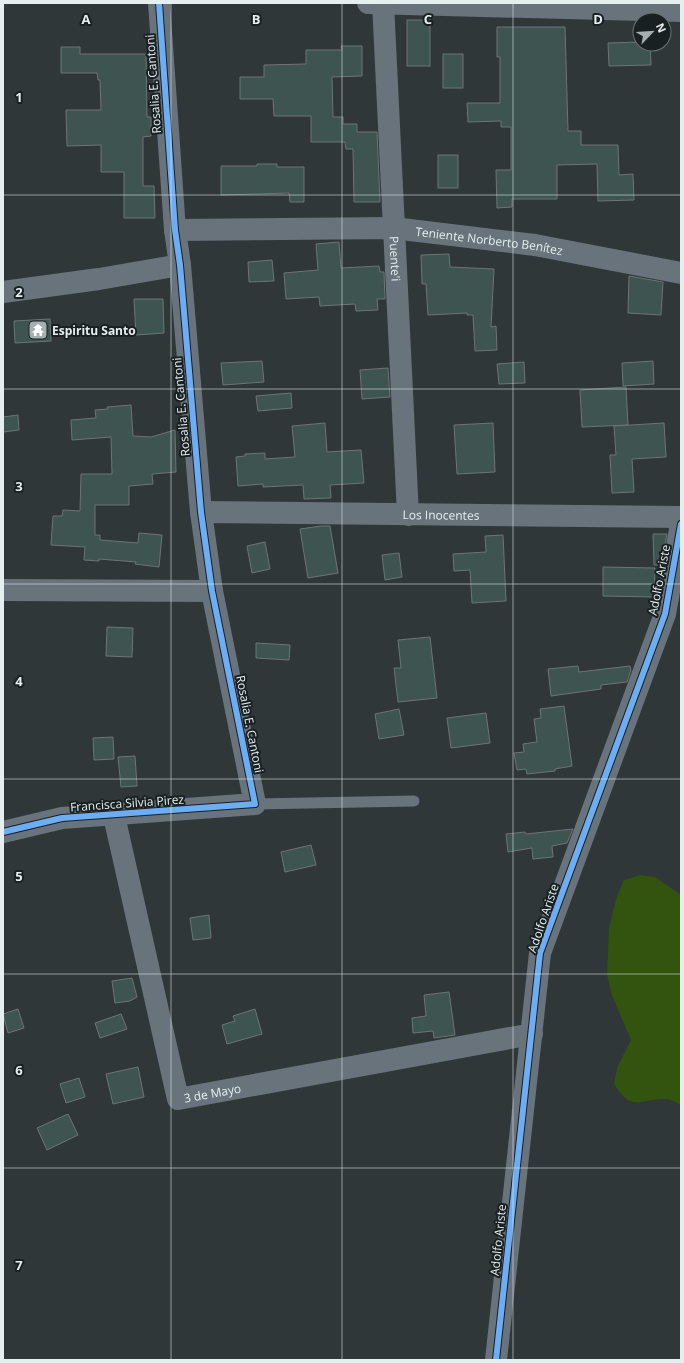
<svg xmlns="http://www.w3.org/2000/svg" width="684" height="1363" font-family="'Open Sans',sans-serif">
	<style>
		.green { fill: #32540e }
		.building { fill: #3e5450; stroke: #6e7473 }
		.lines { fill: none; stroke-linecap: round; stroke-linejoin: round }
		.service { stroke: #68737b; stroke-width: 11 }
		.minor { stroke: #68737b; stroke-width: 22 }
		.cycleway-casing { stroke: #192021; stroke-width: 8 }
		.cycleway { stroke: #6dadf4; stroke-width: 6 }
		.grid { fill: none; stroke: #e6eff0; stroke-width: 1; stroke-opacity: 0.55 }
		.labels { text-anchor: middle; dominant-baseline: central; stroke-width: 4; stroke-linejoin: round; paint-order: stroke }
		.street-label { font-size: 12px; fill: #e6eff0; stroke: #192021 }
		.poi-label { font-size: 12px; font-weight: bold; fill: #e6eff0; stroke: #192021; text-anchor: start }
		.grid-label { font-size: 13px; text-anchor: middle; font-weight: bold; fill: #e6eff0; stroke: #192021; stroke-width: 4; stroke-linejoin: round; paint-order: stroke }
	</style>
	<rect width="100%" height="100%" fill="#2f3738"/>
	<path class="green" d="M 640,875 L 655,877 L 681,895 L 681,1105 C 677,1103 671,1099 666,1099 C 638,1099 633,1113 614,1084 L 617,1068 L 631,1040 L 612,995 L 607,975 L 609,928 L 617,896 L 624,880 Z"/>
	<g class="building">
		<rect x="407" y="20" width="23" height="46"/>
		<polygon points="497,27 565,27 568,131 581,131 581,145 618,145 619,175 633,174 634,200 598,201 597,164 557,165 557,199 512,199 512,207 497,208 496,170 511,170 511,127 501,127 501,121 468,122 467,103 500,103 500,57 497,57"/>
		<polygon points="640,42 640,44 650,44 651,65 609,66 608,43"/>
		<polygon points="341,46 362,46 362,76 332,77 333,117 343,117 343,124 357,124 357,132 377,132 380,202 354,202 353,149 346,149 345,142 311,142 311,116 274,116 273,99 240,99 240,77 264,77 264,65 306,64 306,50 342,50"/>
		<polygon points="61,47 80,47 80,54 146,54 147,117 151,117 151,136 143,137 143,186 154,186 155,218 124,218 124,172 101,172 101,145 67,146 66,110 101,110 100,80 98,80 97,73 61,73"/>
		<rect x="443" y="54" width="20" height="34"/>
		<rect x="438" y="155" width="20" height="33"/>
		<polygon points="257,164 277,164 277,167 304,167 304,202 290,202 289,193 221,195 221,166 257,166"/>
		<polygon points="339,242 341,268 379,266 380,272 384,272 385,299 377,299 378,310 356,311 355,304 320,306 319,297 286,299 284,273 318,270 316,244"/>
		<polygon points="449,254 450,267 494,269 491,327 496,326 497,350 475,351 473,315 467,315 467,313 428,315 426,284 422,284 421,255"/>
		<polygon points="272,260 274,281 249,282 248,262"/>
		<polygon points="629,276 663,282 661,315 628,313"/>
		<polygon points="134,299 163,299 164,333 136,335"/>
		<polygon points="50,319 51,341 15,343 14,321"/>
		<polygon points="262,361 264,382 223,385 221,363"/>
		<polygon points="653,361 654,384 623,386 622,363"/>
		<polygon points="524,362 525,383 499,384 497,364"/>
		<polygon points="388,368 390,397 362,399 360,370"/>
		<polygon points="626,387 628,425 582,427 580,390"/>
		<polygon points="291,393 292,408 258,411 256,396"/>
		<polygon points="131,405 133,436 151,437 175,430 176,472 152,474 153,484 129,486 129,505 95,505 95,535 100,535 100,540 138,543 139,533 162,535 159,567 135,564 136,562 99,559 99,561 84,560 85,547 51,545 53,516 62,516 63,510 80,511 81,474 112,474 111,437 72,440 71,420 96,418 95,410 108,409 107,407"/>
		<polygon points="18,415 19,430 3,432 3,417"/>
		<polygon points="325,423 327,452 361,450 364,483 330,485 331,498 304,499 303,485 263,487 263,484 238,486 236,457 245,456 245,454 265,453 265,459 295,457 292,426"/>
		<polygon points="493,423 495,472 457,474 454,425"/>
		<polygon points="664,423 666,457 632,459 634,492 612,493 610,455 616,455 614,426"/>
		<polygon points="321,526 330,526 338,573 308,578 300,529"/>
		<polygon points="653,534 667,534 661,565 654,565"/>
		<polygon points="503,535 506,601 472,603 470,570 454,571 453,554 486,552 485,536"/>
		<polygon points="265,542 270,569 252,573 247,546"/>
		<polygon points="399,553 402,577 385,580 382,555"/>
		<polygon points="603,567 655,568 654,597 603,596"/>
		<polygon points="107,627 133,628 132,657 106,656"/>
		<polygon points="430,637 437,698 398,702 394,668 401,668 398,640"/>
		<polygon points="256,643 290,645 289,660 256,658"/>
		<polygon points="578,666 579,672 630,666 631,670 627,682 601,685 601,689 551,696 548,669"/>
		<polygon points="564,706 572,766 555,769 555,771 527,774 526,769 517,770 514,753 524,752 523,744 537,742 534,719 541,718 540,709"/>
		<polygon points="399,709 404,735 379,739 375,714"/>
		<polygon points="486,713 490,743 451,748 447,718"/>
		<polygon points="113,737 114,759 94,760 93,738"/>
		<polygon points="135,756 137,786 121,787 118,757"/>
		<polygon points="573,829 567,843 552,846 553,857 533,859 532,848 508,852 506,834 525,832 526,834"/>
		<polygon points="311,845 316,865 285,872 281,852"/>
		<polygon points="209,915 211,938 193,940 190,918"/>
		<polygon points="132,978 137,997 130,1001 115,1003 112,981"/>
		<polygon points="449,992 455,1035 434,1038 433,1031 413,1033 412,1018 426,1016 424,995"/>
		<polygon points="18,1009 24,1028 8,1033 3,1014"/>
		<polygon points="255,1009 262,1034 227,1044 222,1025 235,1021 233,1016"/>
		<polygon points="121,1014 127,1029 100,1038 95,1023"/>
		<polygon points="138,1067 144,1097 113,1104 106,1074"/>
		<polygon points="79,1078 85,1097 66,1103 60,1084"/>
		<polygon points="68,1114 78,1135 47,1150 37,1128"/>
	</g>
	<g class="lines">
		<polyline class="service" points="255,804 414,801"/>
		<g class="minor">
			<polyline points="368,3 681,11"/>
			<path id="s1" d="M 383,3 L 408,515"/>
			<path id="s2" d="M 175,230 L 393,228 L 535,245 L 681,273"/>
			<polyline points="3,292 99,279 180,265"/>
			<path id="s3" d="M 201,512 L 681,517"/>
			<polyline points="3,590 212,591"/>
			<path id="s4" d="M 114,816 L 178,1099 L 532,1034"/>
			<polyline points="3,832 62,818 255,804 212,591 201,512 180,265 175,230 159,3"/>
			<polyline points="496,1360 540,953 665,614 681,524"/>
		</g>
		<g class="cycleway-casing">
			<g id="cycleway">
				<polyline points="3,832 62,818 255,804 212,591 201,512 180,265 175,230 159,3"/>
				<polyline points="496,1360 540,953 665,614 681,524"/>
			</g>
		</g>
		<use href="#cycleway" class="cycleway"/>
	</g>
	<path class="grid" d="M 171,3 L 171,1360M 342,3 L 342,1360M 513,3 L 513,1360M 3,195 L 681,195M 3,389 L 681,389M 3,584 L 681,584M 3,779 L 681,779M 3,974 L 681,974M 3,1168 L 681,1168"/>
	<defs>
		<g id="temple-square" transform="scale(1)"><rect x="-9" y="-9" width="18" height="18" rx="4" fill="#a6afb0" stroke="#192021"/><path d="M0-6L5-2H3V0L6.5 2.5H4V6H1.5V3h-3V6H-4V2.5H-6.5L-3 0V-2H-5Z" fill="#fff"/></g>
	</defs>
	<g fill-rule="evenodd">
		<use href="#temple-square" x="38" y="330"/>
	</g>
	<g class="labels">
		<g class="street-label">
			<text transform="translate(153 84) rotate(-94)">Rosalia E. Cantoni</text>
			<text stroke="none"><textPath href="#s2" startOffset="315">Teniente Norberto Benítez</textPath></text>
			<text stroke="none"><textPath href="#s1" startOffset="256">Puente'i</textPath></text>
			<text transform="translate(181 407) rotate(-95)">Rosalia E. Cantoni</text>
			<text stroke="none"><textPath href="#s3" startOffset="240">Los Inocentes</textPath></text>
			<text transform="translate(659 580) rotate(-79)">Adolfo Ariste</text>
			<text transform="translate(250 724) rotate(79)">Rosalia E. Cantoni</text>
			<text transform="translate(127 803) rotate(-4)">Francisca Silvia Pirez</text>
			<text transform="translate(543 918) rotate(-71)">Adolfo Ariste</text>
			<text stroke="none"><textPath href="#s4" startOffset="325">3 de Mayo</textPath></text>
			<text transform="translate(498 1240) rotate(-84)">Adolfo Ariste</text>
		</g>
		<g class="poi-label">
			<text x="52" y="330">Espiritu Santo</text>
		</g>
	</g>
	<g class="grid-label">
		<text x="86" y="24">A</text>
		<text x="256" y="24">B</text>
		<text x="428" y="24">C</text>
		<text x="598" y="24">D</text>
		<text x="19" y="102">1</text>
		<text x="19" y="297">2</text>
		<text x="19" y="491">3</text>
		<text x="19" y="686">4</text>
		<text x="19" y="881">5</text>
		<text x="19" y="1075">6</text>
		<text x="19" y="1270">7</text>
	</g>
	<rect width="684" height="1363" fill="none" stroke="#e6eff0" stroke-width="8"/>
	<g transform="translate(652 32) rotate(65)"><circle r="19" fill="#192021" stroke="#6b7374"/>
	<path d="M0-3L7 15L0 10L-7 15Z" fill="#a6afb0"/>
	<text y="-6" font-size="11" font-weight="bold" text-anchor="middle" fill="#e6eff0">N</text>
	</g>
</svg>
